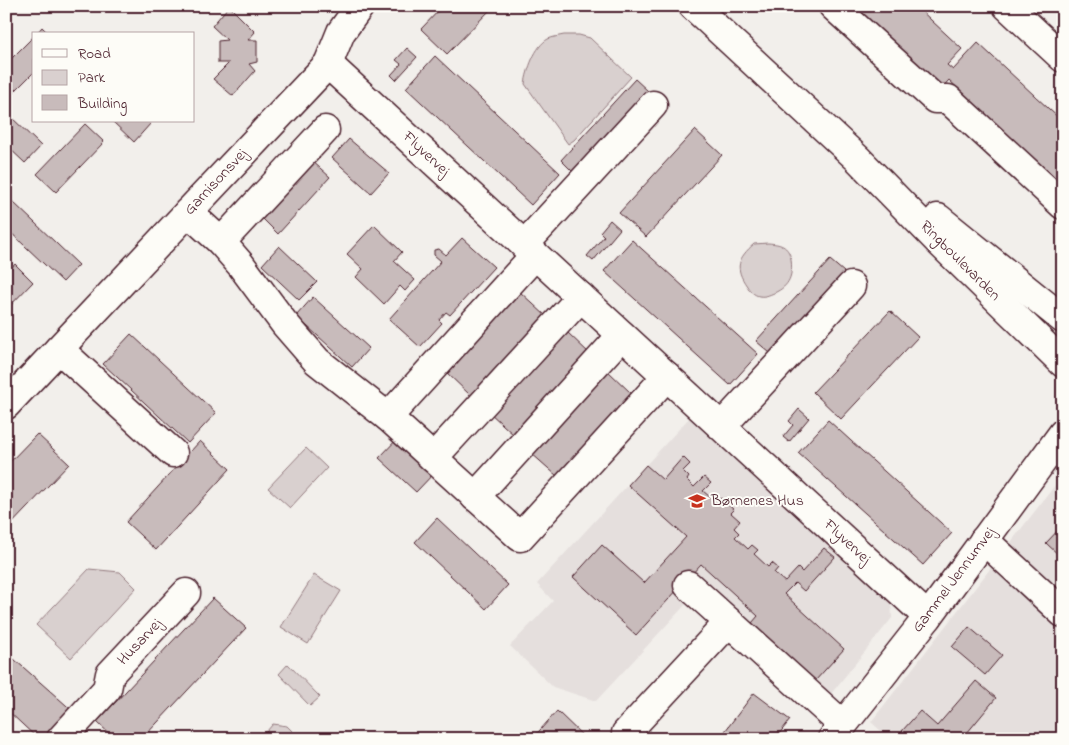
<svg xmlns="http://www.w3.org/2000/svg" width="1069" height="745" font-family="'Indie Flower',sans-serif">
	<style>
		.built { fill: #e5dfdd }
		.green { fill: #d9d0cf; stroke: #92787d }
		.building { fill: #c8bbbb; stroke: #4a1f2b }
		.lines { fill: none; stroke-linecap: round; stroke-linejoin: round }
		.minor-casing { stroke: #4a1f2b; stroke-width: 31 }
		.major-casing { stroke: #4a1f2b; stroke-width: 31 }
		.minor { stroke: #fdfcf7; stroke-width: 28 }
		.major { stroke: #fdfcf7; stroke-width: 28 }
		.labels { text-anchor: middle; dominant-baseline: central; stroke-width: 4; stroke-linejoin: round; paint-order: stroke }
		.street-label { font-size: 16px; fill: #4a1f2b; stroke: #fdfcf7 }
		.poi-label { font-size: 16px; fill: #4a1f2b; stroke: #fdfcf7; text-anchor: start }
	</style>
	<rect width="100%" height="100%" fill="#f2efeb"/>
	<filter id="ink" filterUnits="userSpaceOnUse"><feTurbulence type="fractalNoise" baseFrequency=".02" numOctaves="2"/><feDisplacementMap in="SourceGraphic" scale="10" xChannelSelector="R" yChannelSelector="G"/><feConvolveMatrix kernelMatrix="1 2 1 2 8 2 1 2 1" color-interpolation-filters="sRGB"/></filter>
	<g filter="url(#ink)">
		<g class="built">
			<polygon points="690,417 891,601 892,618 826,700 700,589 596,701 553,687 510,646 553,601 537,584"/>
			<polygon points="1063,475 1063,739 890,739 871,722"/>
		</g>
		<g class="green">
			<path d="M 564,35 L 579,35 L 590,38 L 631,77 L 574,140 L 568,144 L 525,84 C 527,70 535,46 548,39 C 553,37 559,36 564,35 Z"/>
			<path d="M 768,243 C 780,244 788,245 791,259 C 793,275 790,286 774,293 C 769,295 765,297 759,296 C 754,295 750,291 747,286 C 734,268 738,258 754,244 Z"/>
			<polygon points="306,448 327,468 290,508 268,488"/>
			<polygon points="89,569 120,572 136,588 71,658 36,625"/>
			<polygon points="314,575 341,591 308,644 281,627"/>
			<polygon points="288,664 320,697 310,706 279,674"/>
			<polygon points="273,724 287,726 300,739 260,739"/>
		</g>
		<g class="building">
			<polygon points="229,6 255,32 248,40 257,40 257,62 249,64 255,71 233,96 213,79 229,63 218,63 218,41 227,40 212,26"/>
			<polygon points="443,6 494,6 447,54 421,29"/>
			<polygon points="847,6 916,6 962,49 947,65 953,70 978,43 1063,122 1063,186 949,80 939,91"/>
			<polygon points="42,27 49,34 36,34"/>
			<polygon points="34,36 34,72 11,95 6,90 6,64"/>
			<polygon points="407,48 417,57 396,80 391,75 401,64 396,60"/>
			<polygon points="435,56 560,173 531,205 406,88"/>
			<polygon points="635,79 648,91 574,173 561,160"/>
			<polygon points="6,112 41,146 25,163 6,145"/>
			<polygon points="112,121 149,121 151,123 134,142"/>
			<polygon points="85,124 104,142 56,192 37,174"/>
			<polygon points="695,130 722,155 646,237 619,213"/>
			<polygon points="349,139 389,173 371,193 332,158"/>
			<polygon points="311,160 330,177 278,234 260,216"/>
			<polygon points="12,201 79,265 63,282 6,228 6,207"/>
			<polygon points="610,220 620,229 593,261 587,256 604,236 600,232"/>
			<polygon points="374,225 402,252 394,261 415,280 405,291 400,286 384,304 356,277 363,269 347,254"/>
			<polygon points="462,238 494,267 450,315 446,312 439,320 442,323 420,347 389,319 441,261 434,255 434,250 439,249 446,255"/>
			<polygon points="632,240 758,354 730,385 604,271"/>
			<polygon points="279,246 317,282 299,300 262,265"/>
			<polygon points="830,260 844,272 770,353 756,341"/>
			<polygon points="15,264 33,282 6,310 6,274"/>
			<polygon points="519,291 546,316 471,396 445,371"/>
			<polygon points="313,297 369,348 352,367 296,316"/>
			<polygon points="890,311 918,337 841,419 813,392"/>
			<polygon points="566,331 591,355 515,436 489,412"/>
			<polygon points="131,334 216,413 188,443 103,364"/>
			<polygon points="607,370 632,394 557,476 531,453"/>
			<polygon points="799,409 809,418 789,442 783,437 793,425 789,421"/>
			<polygon points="828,420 952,533 923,565 798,453"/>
			<polygon points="37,434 69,464 6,530 6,466"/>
			<polygon points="400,436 436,471 416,492 379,458"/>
			<polygon points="200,441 230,469 156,550 126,522"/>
			<polygon points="683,457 690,464 683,471 689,477 687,480 694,487 704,477 711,483 703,491 716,502 721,498 734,510 731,513 740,521 734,528 739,533 735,537 748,549 752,545 758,550 754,554 768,567 772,563 778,568 774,573 785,582 798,568 802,572 824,548 835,557 804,591 795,583 784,594 844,649 815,681 752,623 758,616 701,564 636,635 573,577 602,545 644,583 686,537 628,485 646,465 663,480"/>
			<polygon points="437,518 508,585 486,609 415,542"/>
			<polygon points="1063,525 1063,559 1046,543"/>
			<polygon points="213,598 246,628 142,739 115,739 97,722"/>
			<polygon points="969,627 1002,655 985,675 952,647"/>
			<polygon points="6,652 75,713 51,739 38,739 6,709"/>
			<polygon points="976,681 996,698 962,739 911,739 902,731 920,711 937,726"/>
			<polygon points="754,693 790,720 775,739 719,739"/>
			<polygon points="557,711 586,739 532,739"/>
		</g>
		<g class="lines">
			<g class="minor-casing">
				<g id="minor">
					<polyline points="833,6 935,99 948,99 1063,205"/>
					<polyline points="1007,6 1063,58"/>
					<polyline points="328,64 928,617"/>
					<polyline points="188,212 221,242 325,130"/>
					<polyline points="221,242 241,265 284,323 317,361 388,417"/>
					<polyline points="524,245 653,105"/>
					<polyline points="535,255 388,417 520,537 667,376"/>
					<polyline points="59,349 173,453"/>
					<polyline points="6,405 328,64 341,32 360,6"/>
					<polyline points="722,426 851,286"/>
					<polyline points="433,458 581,297"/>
					<polyline points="475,497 622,335"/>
					<polyline points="984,540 1063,613"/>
					<polyline points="688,585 843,725"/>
					<polyline points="626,733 729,622"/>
					<polyline points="61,739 107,689 110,674 186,593"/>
					<polyline points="832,739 928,617 1063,433"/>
				</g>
			</g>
			<g class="major-casing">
				<g id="major">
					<polyline points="693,6 858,159 938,241 1063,363"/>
					<polyline points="938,218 1063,319"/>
				</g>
			</g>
			<use href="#minor" class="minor"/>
			<use href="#major" class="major"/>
		</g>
	</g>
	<defs>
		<g id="school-bare" transform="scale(1.35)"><path d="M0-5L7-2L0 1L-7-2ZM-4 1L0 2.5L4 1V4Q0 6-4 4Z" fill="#c8321e" stroke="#fdfcf7" stroke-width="2.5" paint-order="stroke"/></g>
	</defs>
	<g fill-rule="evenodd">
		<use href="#school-bare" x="697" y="501"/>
	</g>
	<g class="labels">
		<g class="street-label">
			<text transform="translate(426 154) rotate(43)">Flyvervej</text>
			<text transform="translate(216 182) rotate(-47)">Garnisonsvej</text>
			<text transform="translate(960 261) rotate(45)">Ringboulevarden</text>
			<text transform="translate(847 542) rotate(43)">Flyvervej</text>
			<text transform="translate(954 580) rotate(-53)">Gammel Jennumvej</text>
			<text transform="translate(140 642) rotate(-47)">Husarvej</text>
		</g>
		<g class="poi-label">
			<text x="711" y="501">Børnenes Hus</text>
		</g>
	</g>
	<rect width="1069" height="745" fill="none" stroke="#fdfcf7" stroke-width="25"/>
	<rect x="12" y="12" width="1044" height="720" fill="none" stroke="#4a1f2b" stroke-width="2" filter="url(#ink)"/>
	<rect x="32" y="32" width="162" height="90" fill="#fdfcf7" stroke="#b5a4a5"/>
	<rect x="42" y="49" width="25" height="8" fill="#fdfcf7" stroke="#b5a4a5"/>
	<text x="78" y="58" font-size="15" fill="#4a1f2b">Road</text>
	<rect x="42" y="70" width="25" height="15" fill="#d9d0cf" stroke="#b5a4a5"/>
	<text x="78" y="82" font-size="15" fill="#4a1f2b">Park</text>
	<rect x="42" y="95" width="25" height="15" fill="#c8bbbb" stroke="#b5a4a5"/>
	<text x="78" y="108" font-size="15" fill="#4a1f2b">Building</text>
</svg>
